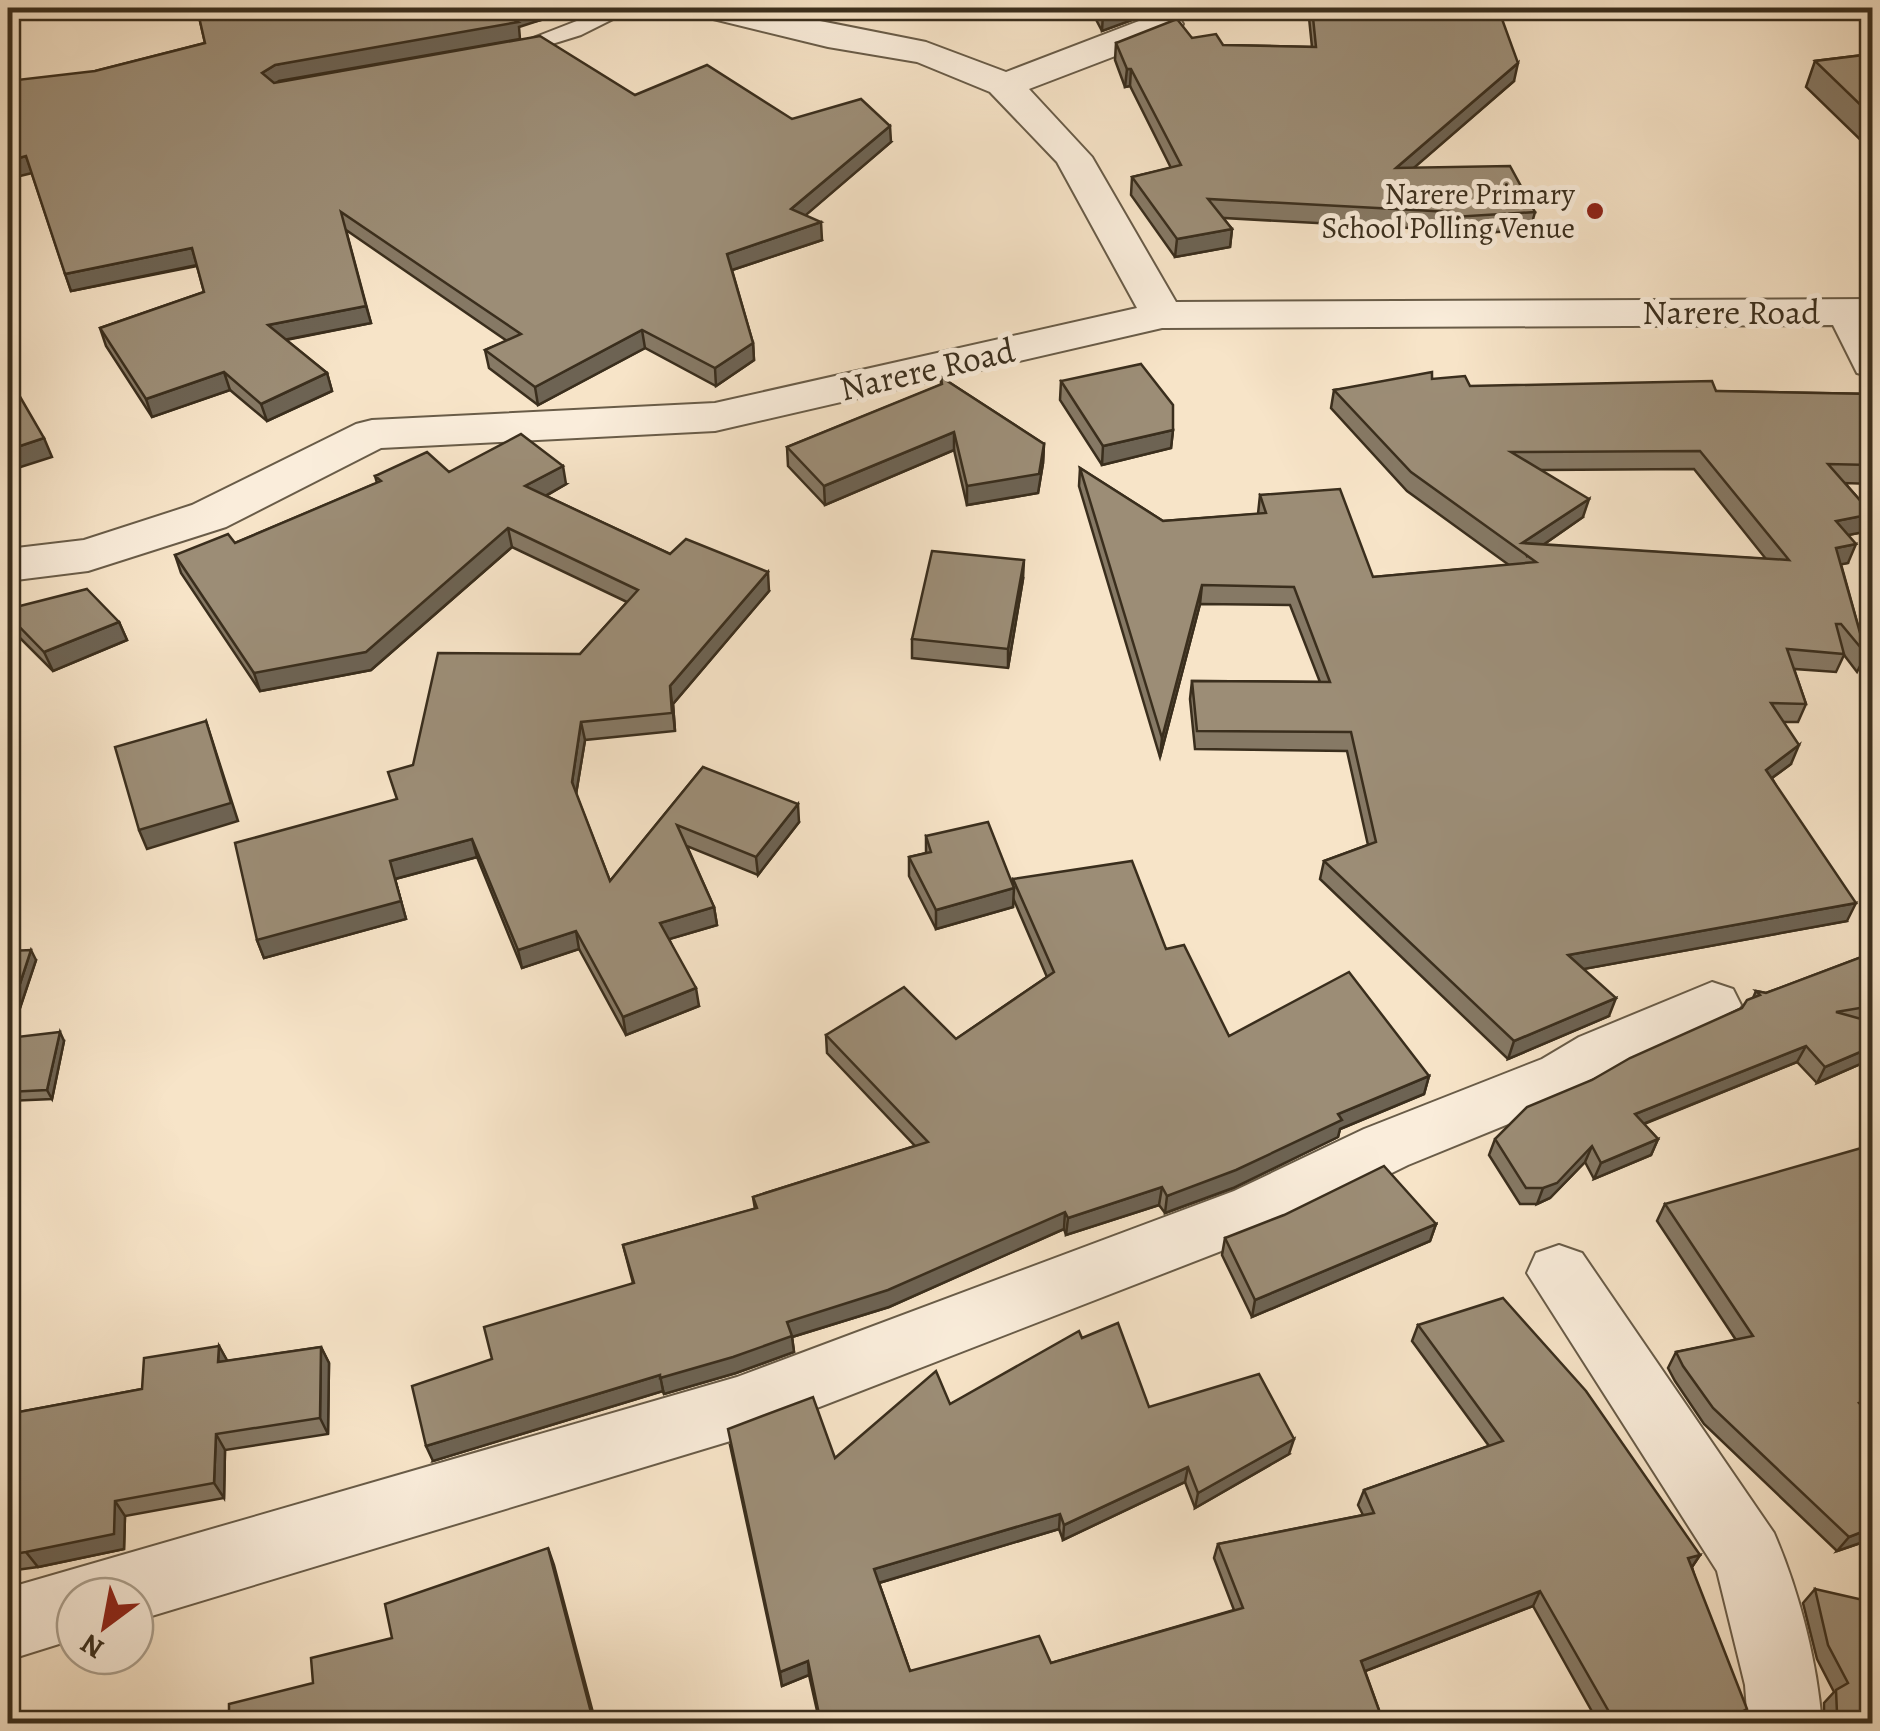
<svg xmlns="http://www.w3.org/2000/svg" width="1880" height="1731" font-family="Alegreya,serif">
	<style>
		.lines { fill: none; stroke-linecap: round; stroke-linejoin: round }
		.service-casing { stroke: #695c48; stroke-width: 4 }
		.minor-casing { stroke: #695c48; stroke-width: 4 }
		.service { fill: #faeddb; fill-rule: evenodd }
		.minor { fill: #faeddb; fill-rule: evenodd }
		.wall { fill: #867965; stroke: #3a2e1d; stroke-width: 2.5; fill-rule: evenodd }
		.shaded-wall { fill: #6d6353; stroke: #3a2e1d; stroke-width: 2.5 }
		.building { fill: #9c8d76; stroke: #3a2e1d; stroke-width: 2.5; fill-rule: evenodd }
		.poi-dot { fill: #8f2418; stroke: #faeddb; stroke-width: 4 }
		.labels { text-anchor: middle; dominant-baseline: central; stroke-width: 10; stroke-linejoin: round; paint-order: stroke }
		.far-poi-label { font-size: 30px; fill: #3a2e1d; stroke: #faeddb; text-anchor: end }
		.street-label { font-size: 35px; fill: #3a2e1d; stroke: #faeddb }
	</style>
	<rect width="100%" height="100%" fill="#f7e4c8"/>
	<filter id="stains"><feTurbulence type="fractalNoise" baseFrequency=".002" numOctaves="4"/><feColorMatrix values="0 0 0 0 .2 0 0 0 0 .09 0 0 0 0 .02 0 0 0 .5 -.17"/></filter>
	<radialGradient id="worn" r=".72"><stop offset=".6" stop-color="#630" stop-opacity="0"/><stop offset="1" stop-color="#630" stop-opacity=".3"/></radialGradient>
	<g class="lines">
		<g class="service-casing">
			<polygon id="service" points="610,8 635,8 581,35 510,57 500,51"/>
		</g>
		<g class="minor-casing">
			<g id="minor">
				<polygon points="696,8 755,8 926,42 1006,72 1152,16 1165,13 1178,16 1183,24 1178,32 1029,89 1092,157 1176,302 1872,299 1872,377 1857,373 1833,325 1162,328 715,431 381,448 226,527 88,571 8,581 8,549 84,540 192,505 356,424 372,420 715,403 1137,308 1057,162 990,92 917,62 828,47 701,16"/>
				<polygon points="1712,982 1733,989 1741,1005 1733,1021 1621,1071 1584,1093 1408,1165 1278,1229 737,1439 135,1621 135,1596 75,1596 75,1639 8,1660 8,1588 737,1377 1234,1191 1364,1129 1542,1059 1579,1037"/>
				<path d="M 1559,1245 L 1582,1253 L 1774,1533 C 1799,1591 1817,1660 1822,1724 L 1748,1724 L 1745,1685 L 1717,1571 L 1527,1273 L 1536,1253 Z"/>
			</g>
		</g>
		<use href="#service" class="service"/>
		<use href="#minor" class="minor"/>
	</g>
	<g class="wall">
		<polygon points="197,8 539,8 541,20 277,83 635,95 792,119 891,142 805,215 822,240 732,270 753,343 754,360 716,386 645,348 538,405 489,368 485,350 507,341 346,230 371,323 286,340 327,373 332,391 267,421 230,390 152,417 106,346 100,328 204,292 197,266 71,291 32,174 95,71 205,43"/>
		<polygon points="1079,8 1154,8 1154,12 1102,31 1090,8 1081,12"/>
		<polygon points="1308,8 1498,8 1514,81 1414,167 1535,212 1530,230 1449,235 1447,230 1223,218 1232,229 1230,247 1175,257 1131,195 1132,177 1171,168 1130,86 1125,87 1115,60 1116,43 1192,38 1223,45 1312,47"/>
		<polygon points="1872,54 1872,151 1806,87 1815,61"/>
		<polygon points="941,377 1044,444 1043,463 1038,493 967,505 954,450 825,505 788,466 787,447 941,385"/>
		<path d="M 1432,379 L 1470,386 L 1872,394 L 1872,484 L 1845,483 L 1872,514 L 1864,532 L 1848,535 L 1848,563 L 1841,564 L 1866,654 L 1857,672 L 1844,655 L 1836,672 L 1794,669 L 1806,704 L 1798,722 L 1783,722 L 1791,764 L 1772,778 L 1847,921 L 1583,969 L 1609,1016 L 1508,1059 L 1320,879 L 1324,861 L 1368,845 L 1347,751 L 1195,749 L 1190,699 L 1192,681 L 1320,682 L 1290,605 L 1200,604 L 1160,757 L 1079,486 L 1080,468 L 1163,521 L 1258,514 L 1260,495 L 1373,577 L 1509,565 L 1407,491 L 1331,408 L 1334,390 ZM 1694,469 L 1766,559 L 1543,545 L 1583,517 L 1541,470 Z"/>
		<polygon points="1061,381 1173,430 1171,448 1102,465 1060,400"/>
		<polygon points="449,472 566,484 546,496 670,554 769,591 673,704 675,731 585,740 576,794 610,881 703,767 799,822 758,875 687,846 714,907 717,925 669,939 699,1006 626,1035 579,949 522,968 477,857 395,879 406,919 264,958 257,940 397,800 413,765 580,654 627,602 512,547 371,670 260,691 181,573 175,555 235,543 377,483 375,476"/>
		<polygon points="1023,579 1008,668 912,658 912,639"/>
		<polygon points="8,609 119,622 127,640 53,671 11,629 8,620"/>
		<polygon points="926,836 1013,887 1013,879 1166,949 1229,1036 1429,1076 1424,1094 1340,1129 1338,1137 1233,1188 1165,1213 1159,1205 1066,1235 1064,1229 889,1307 792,1337 794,1352 736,1373 664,1394 663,1391 433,1461 492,1359 633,1283 623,1245 755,1209 753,1197 915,1146 827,1053 826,1035 956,1039 1047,977 1013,898 1013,907 936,929 909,876 909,857 926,853"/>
		<polygon points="8,951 36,960 16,1020 8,1020"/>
		<polygon points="1872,953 1872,1021 1871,1021 1872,1022 1872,1059 1817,1083 1797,1062 1644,1124 1658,1139 1651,1155 1594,1179 1585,1162 1550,1198 1537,1204 1520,1204 1489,1155 1495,1139 1592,1080 1742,1008 1753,998 1756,991 1766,993"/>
		<polygon points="8,1038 64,1041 52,1099 8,1101"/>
		<polygon points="1665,1204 1872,1417 1872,1539 1837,1551 1704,1424 1675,1381 1668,1368 1676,1352 1736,1340 1657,1221"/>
		<polygon points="1436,1224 1430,1241 1252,1317 1222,1255 1225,1238"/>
		<polygon points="1418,1325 1700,1555 1692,1567 1736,1722 1734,1724 1599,1724 1533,1606 1365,1671 1384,1724 820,1724 809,1675 782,1686 730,1445 835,1458 950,1404 1082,1338 1149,1407 1289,1454 1195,1508 1185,1482 1063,1540 1059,1529 879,1583 910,1671 1051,1663 1234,1610 1214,1558 1218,1544 1363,1515 1358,1505 1364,1490 1489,1446 1412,1341"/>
		<polygon points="219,1346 227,1361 321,1347 329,1363 328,1434 225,1450 224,1498 125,1516 124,1549 38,1567 8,1571 8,1414 142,1389"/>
		<polygon points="1815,1589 1872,1724 1819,1724 1824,1718 1824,1703 1834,1692 1817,1659 1803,1603"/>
	</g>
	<g class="shaded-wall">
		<polygon points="526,8 539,8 541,20 519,27 520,39 279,81 266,90 262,73 275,65"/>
		<polygon points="1120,8 1154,8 1154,12 1102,31 1103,14"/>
		<polygon points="1518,63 1514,81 1393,186 1396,168"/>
		<polygon points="1127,69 1131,69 1130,86 1125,87"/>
		<polygon points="890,126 891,142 792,227 791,209"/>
		<polygon points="26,156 32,173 8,179 8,161"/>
		<polygon points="821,222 822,240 729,271 727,254"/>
		<polygon points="1232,229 1230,247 1175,257 1177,239"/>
		<polygon points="192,248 197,265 71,291 65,274"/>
		<polygon points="366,306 371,323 273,342 268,325"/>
		<polygon points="642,330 645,348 538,405 535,387"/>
		<polygon points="753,343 754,360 716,386 715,368"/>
		<polygon points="224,372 230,390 152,417 146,399"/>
		<polygon points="327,373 332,391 267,421 261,404"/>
		<polygon points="1173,430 1171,448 1102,465 1103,446"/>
		<polygon points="954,432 954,450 825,505 824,486"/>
		<polygon points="44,438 52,457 8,471 8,450"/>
		<polygon points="1044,444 1043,463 1038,493 967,505 967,486"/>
		<polygon points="563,466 566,484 529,505 525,486"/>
		<polygon points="1589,499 1583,517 1527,556 1522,543"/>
		<polygon points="1872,514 1864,532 1828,539 1836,521"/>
		<polygon points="508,528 512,547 371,670 260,691 254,673"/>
		<polygon points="1856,544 1848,563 1829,567 1836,548"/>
		<polygon points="1024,560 1023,579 1008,668 1008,649"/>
		<polygon points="768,572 769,591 673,704 675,731 670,686"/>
		<polygon points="1202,585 1200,604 1160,757 1162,738"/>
		<polygon points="119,622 127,640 53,671 44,652"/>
		<polygon points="206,721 238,821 147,849 139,830"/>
		<polygon points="581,722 585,740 575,800 572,782"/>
		<polygon points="1799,745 1791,764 1758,788 1766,770"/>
		<polygon points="798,804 799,822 758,875 756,857"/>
		<polygon points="472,839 477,857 395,879 406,919 264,958 257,940 390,861"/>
		<polygon points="1014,888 1013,907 936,929 936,910"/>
		<polygon points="1856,903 1847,921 1562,973 1568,955"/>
		<polygon points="714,907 717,925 663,941 660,923"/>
		<polygon points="576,931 579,949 522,968 518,950"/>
		<polygon points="31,950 36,960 16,1020 11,1011"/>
		<polygon points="696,988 699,1006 626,1035 623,1017"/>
		<polygon points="1616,998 1609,1016 1508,1059 1514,1041"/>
		<polygon points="60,1032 64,1041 52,1099 47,1090"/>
		<polygon points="1806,1046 1797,1062 1628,1130 1635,1114"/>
		<polygon points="1872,1047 1872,1059 1817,1083 1825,1067"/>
		<polygon points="1429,1076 1424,1094 1340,1129 1338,1137 1233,1188 1165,1213 1167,1196 1338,1114"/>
		<polygon points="1658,1139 1651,1155 1594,1179 1601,1163"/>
		<polygon points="1592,1146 1585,1162 1550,1198 1537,1204 1543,1188"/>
		<polygon points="1162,1187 1159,1205 1066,1235 1068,1218"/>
		<polygon points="1065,1212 1064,1229 889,1307 792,1337 794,1352 736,1373 664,1394 660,1378 787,1322"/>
		<polygon points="1436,1224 1430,1241 1252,1317 1255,1300"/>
		<polygon points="219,1346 228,1362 218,1362"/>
		<polygon points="321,1347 329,1363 328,1434 320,1418"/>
		<polygon points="660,1375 663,1391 433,1461 426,1446"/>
		<polygon points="1872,1397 1872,1408 1848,1419 1859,1403"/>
		<polygon points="216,1434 225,1450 224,1498 214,1483"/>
		<polygon points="1294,1439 1289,1454 1195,1508 1198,1493"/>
		<polygon points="1188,1467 1185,1482 1063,1540 1064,1525"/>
		<polygon points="115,1501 125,1516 124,1549 38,1567 26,1552"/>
		<polygon points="1060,1514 1059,1529 875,1584 874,1569"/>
		<polygon points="1872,1528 1872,1539 1837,1551 1849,1537"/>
		<polygon points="548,1548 554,1565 596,1724 594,1724"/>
		<polygon points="1700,1555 1690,1570 1688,1558"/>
		<polygon points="1540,1591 1533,1606 1355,1675 1361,1661"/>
		<polygon points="808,1661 809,1675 782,1686 780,1672"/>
		<polygon points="1747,1709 1734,1724 1717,1724"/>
	</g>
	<g class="building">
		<polygon points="197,8 526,8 504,14 518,22 275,65 262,73 274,83 540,36 635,95 707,65 792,119 861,99 890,126 791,209 821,222 727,254 753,343 715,368 642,330 535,387 485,350 521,334 341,212 366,306 268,325 327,373 261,404 224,372 146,399 100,328 204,292 192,248 65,274 26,156 8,161 8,81 95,71 205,43"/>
		<polygon points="1099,8 1120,8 1103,14"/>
		<polygon points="1312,8 1498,8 1518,63 1396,168 1510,166 1535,212 1453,217 1451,212 1208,199 1232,229 1177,239 1132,177 1181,165 1131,69 1127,69 1116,43 1177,19 1192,38 1216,34 1223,45 1316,47"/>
		<polygon points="1872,54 1872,116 1815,61"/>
		<polygon points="1141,364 1173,405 1173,430 1103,446 1061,381"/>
		<path d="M 1432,372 L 1432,379 L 1465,376 L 1470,386 L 1712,381 L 1716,391 L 1872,394 L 1872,465 L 1828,464 L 1872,514 L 1836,521 L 1856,544 L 1836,548 L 1866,654 L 1841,624 L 1836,624 L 1844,654 L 1787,649 L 1806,704 L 1771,703 L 1799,745 L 1766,770 L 1856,903 L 1568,955 L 1616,998 L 1514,1041 L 1324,861 L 1376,842 L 1351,732 L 1197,731 L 1192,681 L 1330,682 L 1294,587 L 1202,585 L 1162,738 L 1080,468 L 1163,521 L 1266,513 L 1260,495 L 1340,489 L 1373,577 L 1536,562 L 1411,472 L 1334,390 ZM 1700,451 L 1789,560 L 1522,543 L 1589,499 L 1511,452 Z"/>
		<polygon points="8,376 44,438 8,450"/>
		<polygon points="941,377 1044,444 1039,474 967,486 954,432 824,486 787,447 942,384"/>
		<polygon points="521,434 563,466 525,486 670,554 686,539 768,572 670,686 672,713 581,722 572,782 610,881 703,767 798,804 756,857 677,825 714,907 660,923 696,988 623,1017 576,931 518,950 472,839 390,861 401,901 257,940 235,843 397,799 388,772 413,765 438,653 580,654 638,590 508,528 366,652 254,673 175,555 228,534 235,543 381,481 375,476 427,452 449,472"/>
		<polygon points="932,551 1024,560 1008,649 912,639"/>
		<polygon points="87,589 119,622 44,652 8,615 8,609"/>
		<polygon points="206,721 231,803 139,830 115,747"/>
		<polygon points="988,822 1014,888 936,910 909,857 931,852 926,836"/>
		<polygon points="1132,861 1166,949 1184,945 1229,1036 1349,972 1429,1076 1338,1114 1342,1120 1236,1170 1167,1196 1162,1187 1068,1218 1065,1212 888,1290 787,1322 792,1336 733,1357 660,1378 660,1375 426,1446 412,1386 492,1359 484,1327 634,1283 623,1245 757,1208 753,1197 928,1142 826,1035 904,987 956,1039 1054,972 1013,879"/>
		<polygon points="31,950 11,1011 8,1011 8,951"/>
		<polygon points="1872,953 1872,1006 1836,1012 1872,1022 1872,1047 1825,1067 1806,1046 1635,1114 1658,1139 1601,1163 1592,1146 1557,1183 1543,1188 1526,1188 1495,1139 1527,1107 1592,1080 1630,1058 1742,1008 1747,1000 1760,995 1756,991 1766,993"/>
		<polygon points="60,1032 47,1090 8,1092 8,1038"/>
		<polygon points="1872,1145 1872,1397 1859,1403 1872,1417 1872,1528 1849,1537 1713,1408 1683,1366 1676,1352 1753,1336 1665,1204"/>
		<polygon points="1384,1166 1436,1224 1255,1300 1225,1238 1284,1215"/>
		<polygon points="1503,1298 1586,1391 1700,1555 1688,1558 1747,1709 1717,1724 1616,1724 1540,1591 1361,1661 1384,1724 821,1724 808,1661 780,1672 728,1429 813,1397 835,1458 936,1371 950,1404 1079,1331 1082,1338 1118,1323 1149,1407 1259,1374 1294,1439 1198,1493 1188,1467 1064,1525 1060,1514 874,1569 910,1671 1039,1636 1051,1663 1243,1608 1218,1544 1374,1513 1364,1490 1503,1441 1418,1325"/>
		<polygon points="219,1346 218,1362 321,1347 320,1418 216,1434 214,1483 115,1501 114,1534 26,1552 8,1555 8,1414 142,1389 144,1358"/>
		<polygon points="548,1548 594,1724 229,1724 229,1704 313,1683 311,1658 392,1638 385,1604"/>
		<polygon points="1815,1589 1872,1602 1872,1724 1829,1724 1827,1715 1837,1713 1836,1690 1848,1683 1828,1645"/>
	</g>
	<circle class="poi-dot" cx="1595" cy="211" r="10"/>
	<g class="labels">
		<g class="far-poi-label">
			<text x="1575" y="194">Narere Primary<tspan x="1575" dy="34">School Polling Venue</tspan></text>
		</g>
		<g class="street-label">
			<text x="1731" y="312">Narere Road</text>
			<text transform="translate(927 369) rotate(-13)">Narere Road</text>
		</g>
	</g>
	<rect width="1880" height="1731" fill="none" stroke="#f7e4c8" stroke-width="40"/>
	<rect x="10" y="10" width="1860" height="1711" fill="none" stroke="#3a2e1d" stroke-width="5"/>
	<rect x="20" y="20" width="1840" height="1691" fill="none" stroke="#3a2e1d" stroke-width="2.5"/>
	<g transform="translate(105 1626) rotate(212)"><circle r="48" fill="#faeddb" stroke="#ada18f" stroke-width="2.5"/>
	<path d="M0-8L18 38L0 25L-18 38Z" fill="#8f2418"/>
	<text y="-15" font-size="28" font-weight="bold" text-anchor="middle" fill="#3a2e1d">N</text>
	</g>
	<rect width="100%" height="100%" filter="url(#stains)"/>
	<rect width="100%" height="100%" fill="url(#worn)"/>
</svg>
